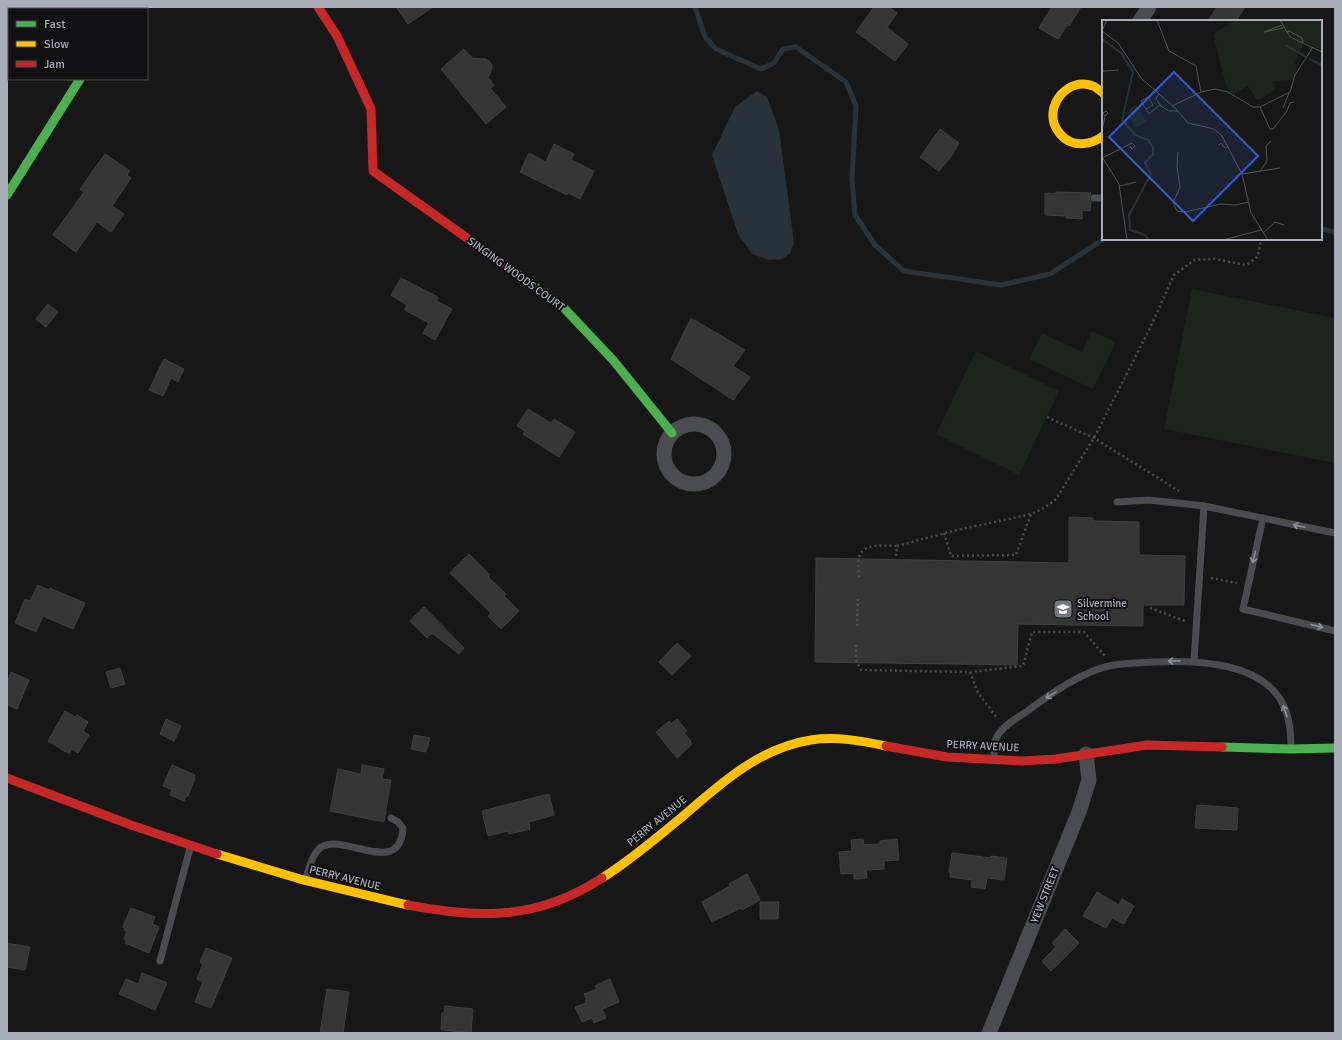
<svg xmlns="http://www.w3.org/2000/svg" width="1342" height="1040" font-family="Signika,sans-serif">
	<style>
		.green { fill: #1d241e }
		.water { fill: #2a3239 }
		.lines { fill: none; stroke-linecap: round; stroke-linejoin: round }
		.stream { stroke: #2a3239; stroke-width: 5 }
		.building { fill: #353536; stroke: #3f4043 }
		.path { stroke: #4d4e52; stroke-width: 2.5; stroke-dasharray: 2 3; stroke-linecap: butt }
		.lane { stroke: #4b4c50; stroke-width: 7 }
		.street { stroke: #4b4c50; stroke-width: 15 }
		.fast { stroke: #4caf50; stroke-width: 9 }
		.slow { stroke: #ffc107; stroke-width: 9 }
		.jam { stroke: #c62828; stroke-width: 9 }
		.oneway { stroke: #8c9099 }
		.labels { text-anchor: middle; dominant-baseline: central; stroke-width: 4; stroke-linejoin: round; paint-order: stroke }
		.street-label { font-size: 11px; fill: #a8adb8; stroke: #111113 }
		.poi-label { font-size: 11px; fill: #a8adb8; stroke: #111113; text-anchor: start }
		.inset-river { fill: none; stroke: #2a3239; stroke-width: 2 }
		.inset-road { fill: none; stroke: #515357; stroke-width: 1 }
		.view { fill: #325cd3; fill-opacity: 0.15; stroke: #325cd3; stroke-width: 2 }
		.inset-edge { fill: none; stroke: #a8adb8; stroke-width: 2 }
	</style>
	<rect width="100%" height="100%" fill="#171717"/>
	<g class="green">
		<polygon points="1192,289 1335,318 1335,463 1164,429"/>
		<polygon points="1092,331 1116,342 1093,389 1029,359 1042,333 1082,352"/>
		<polygon points="976,351 1059,391 1019,475 936,434"/>
	</g>
	<polygon class="water" points="757,91 767,97 779,130 794,243 790,253 782,259 769,260 752,254 738,234 712,155 735,107"/>
	<g class="lines">
		<g class="stream">
			<polyline points="695,7 705,37 716,49 761,69 774,63 783,49 796,47 846,82 856,106 852,179 855,215 875,245 904,271 1001,285 1050,274 1104,239"/>
			<polyline points="1321,229 1335,232"/>
		</g>
	</g>
	<g class="building">
		<polygon points="396,7 433,7 408,24"/>
		<polygon points="874,7 889,7 897,13 887,27 908,44 895,61 856,32"/>
		<polygon points="1052,7 1081,7 1069,26 1067,25 1058,39 1039,28"/>
		<polygon points="1217,7 1245,7 1236,21 1208,21"/>
		<polygon points="464,49 472,58 486,59 490,62 492,66 491,71 488,78 494,85 490,88 506,107 486,124 441,69"/>
		<polygon points="940,129 959,143 950,158 939,171 920,157"/>
		<polygon points="554,144 574,154 571,160 594,171 580,199 568,193 567,195 520,172 529,153 546,162"/>
		<polygon points="105,154 130,171 127,175 131,178 112,206 124,214 111,232 97,222 76,252 53,235 84,192 80,189"/>
		<polygon points="1056,192 1091,193 1089,198 1091,202 1090,211 1082,210 1082,219 1066,218 1067,216 1045,215 1045,193 1056,194"/>
		<polygon points="401,278 438,297 436,301 452,309 435,340 423,333 429,323 405,310 407,305 391,295"/>
		<polygon points="48,304 58,312 46,327 36,319"/>
		<polygon points="691,318 745,350 733,366 750,377 733,400 671,359"/>
		<polygon points="164,359 184,369 178,382 171,378 163,396 149,390"/>
		<polygon points="528,409 551,423 554,419 575,432 559,457 523,434 525,431 517,426"/>
		<polygon points="1069,517 1093,518 1093,521 1139,522 1139,555 1185,556 1184,605 1143,605 1143,626 1018,624 1017,665 815,662 816,558 1069,563"/>
		<polygon points="469,554 490,575 488,577 506,594 504,596 519,611 501,629 488,616 491,613 450,573"/>
		<polygon points="38,585 49,590 50,588 85,603 73,629 43,616 36,632 15,623 25,599 30,601"/>
		<polygon points="424,607 464,648 459,654 432,633 427,638 410,621"/>
		<polygon points="677,643 691,656 672,675 659,662"/>
		<polygon points="120,668 125,684 111,688 106,672"/>
		<polygon points="11,672 29,680 17,709 7,705 7,682"/>
		<polygon points="65,711 75,717 77,715 88,722 83,731 89,735 78,753 72,749 69,754 48,741"/>
		<polygon points="166,719 181,726 174,741 160,734"/>
		<polygon points="677,719 687,731 684,733 691,741 690,742 692,744 677,758 656,732 669,721 671,724"/>
		<polygon points="414,735 430,738 426,752 411,749"/>
		<polygon points="172,765 195,775 194,777 195,778 188,796 186,796 184,801 170,795 172,790 163,786"/>
		<polygon points="362,765 384,769 382,779 391,780 384,822 330,811 338,769 361,774"/>
		<polygon points="549,794 554,815 529,822 530,829 509,834 508,831 488,836 482,811"/>
		<polygon points="1197,805 1238,808 1237,830 1195,828"/>
		<polygon points="863,839 864,845 880,844 880,841 897,839 899,860 884,861 884,869 866,870 867,878 854,879 854,873 841,874 839,852 852,851 851,840"/>
		<polygon points="952,853 991,858 991,856 1007,858 1004,880 987,878 985,889 971,887 972,880 950,877 951,872 949,872"/>
		<polygon points="747,874 760,900 742,910 741,908 712,922 702,902 730,886 729,884"/>
		<polygon points="1097,892 1119,905 1122,899 1134,906 1124,924 1112,918 1106,928 1083,916"/>
		<polygon points="760,902 779,902 778,919 760,919"/>
		<polygon points="131,908 155,917 152,924 159,927 149,953 125,943 126,940 124,939 127,931 124,930 125,928 123,927"/>
		<polygon points="1065,929 1079,943 1051,971 1042,961 1056,947 1052,943"/>
		<polygon points="7,943 30,947 25,970 7,967"/>
		<polygon points="206,948 232,958 211,1008 195,1002 203,982 197,979 203,964 200,962"/>
		<polygon points="142,973 167,983 155,1010 119,994 126,979 138,984"/>
		<polygon points="610,979 619,1002 602,1009 606,1018 594,1023 592,1018 582,1022 575,1007 586,1003 585,1000 587,1000 584,994 597,989 595,986"/>
		<polygon points="327,989 349,992 343,1033 320,1033"/>
		<polygon points="445,1006 473,1009 471,1033 441,1030 442,1013 444,1013"/>
	</g>
	<g class="lines">
		<g class="path">
			<polyline points="1047,417 1094,438 1179,491"/>
			<polyline points="944,533 951,556 1016,555 1031,514"/>
			<path d="M 896,556 L 897,546 L 953,531 L 1031,514 C 1041,510 1048,506 1056,499 L 1095,436 L 1150,328 L 1174,275 L 1194,260 L 1215,259 L 1246,265 L 1252,261 L 1258,256 L 1261,239"/>
			<path d="M 859,577 C 859,572 857,564 859,558 C 862,542 885,546 897,546"/>
			<polyline points="1211,578 1237,583"/>
			<polyline points="1150,608 1185,621"/>
			<polyline points="857,626 858,596"/>
			<polyline points="856,645 856,660 861,670 970,672 1023,666 1032,632 1084,632 1105,656"/>
			<polyline points="970,672 978,693 997,718"/>
		</g>
		<g class="lane">
			<polyline points="1094,198 1103,198"/>
			<polyline points="1117,502 1149,500 1204,506"/>
			<polyline points="1263,518 1243,609 1335,631"/>
			<polyline points="1194,661 1204,506 1335,533"/>
			<path d="M 994,758 C 994,750 994,741 998,735 C 1004,725 1017,718 1026,712 C 1050,694 1084,670 1114,665 C 1126,663 1140,663 1153,662 C 1196,660 1268,661 1286,711 C 1290,722 1291,735 1291,747"/>
			<path d="M 306,878 C 309,868 313,851 323,846 C 348,835 400,877 403,828 L 398,822 L 391,818"/>
			<polyline points="160,961 190,848"/>
		</g>
		<g class="street">
			<polyline points="124,9 125,7"/>
			<polyline points="1140,21 1149,7"/>
			<circle cx="694" cy="454" r="30"/>
			<polyline points="989,1033 1079,812 1089,780 1086,754"/>
		</g>
		<g class="fast">
			<polyline points="7,195 80,79"/>
			<polyline points="509,268 563,307 613,360 672,433"/>
			<polyline points="1222,747 1291,749 1335,748"/>
		</g>
		<g class="slow">
			<path d="M 1103,93 C 1100,91 1096,87 1093,86 C 1068,76 1044,106 1056,128 C 1060,135 1066,141 1074,143 C 1085,145 1094,143 1103,136"/>
			<polyline points="217,854 300,879 408,905"/>
			<path d="M 602,878 C 631,860 656,838 682,817 C 720,784 759,748 811,740 C 836,736 862,741 886,746"/>
		</g>
		<g class="jam">
			<polyline points="318,7 337,36 371,109 373,171 509,268"/>
			<polyline points="886,746 947,757 1022,761 1056,759 1147,745 1222,747"/>
			<polyline points="7,778 131,825 217,854"/>
			<path d="M 408,905 C 480,919 538,920 602,878"/>
		</g>
	</g>
	<defs><path id="oneway-shaft" d="M-6 0H5M1.5-3L5.5 0L1.5 3" fill="none" stroke-width="1.6" stroke-linecap="round" stroke-linejoin="round"/></defs>
	<g class="oneway">
		<use href="#oneway-shaft" transform="translate(1299 526) rotate(-168)"/>
		<use href="#oneway-shaft" transform="translate(1254 557) rotate(102)"/>
		<use href="#oneway-shaft" transform="translate(1317 626) rotate(13)"/>
		<use href="#oneway-shaft" transform="translate(1174 661) rotate(179)"/>
		<use href="#oneway-shaft" transform="translate(1051 695) rotate(148)"/>
		<use href="#oneway-shaft" transform="translate(1285 711) rotate(-110)"/>
	</g>
	<defs>
		<g id="school-square" transform="scale(1)"><rect x="-9" y="-9" width="18" height="18" rx="4" fill="#757880" stroke="#111113"/><path d="M0-5L7-2L0 1L-7-2ZM-4 1L0 2.5L4 1V4Q0 6-4 4Z" fill="#fff"/></g>
	</defs>
	<g fill-rule="evenodd">
		<use href="#school-square" x="1063" y="609"/>
	</g>
	<g class="labels">
		<g class="street-label">
			<text transform="translate(516 274) rotate(36)">SINGING WOODS COURT</text>
			<text transform="translate(983 746) rotate(3)">PERRY AVENUE</text>
			<text transform="translate(657 821) rotate(-39)">PERRY AVENUE</text>
			<text transform="translate(345 878) rotate(14)">PERRY AVENUE</text>
			<text transform="translate(1045 895) rotate(-68)">YEW STREET</text>
		</g>
		<g class="poi-label">
			<text x="1077" y="603">Silvermine<tspan x="1077" dy="13">School</tspan></text>
		</g>
	</g>
	<g transform="translate(1102 20)">
		<rect width="220" height="220" fill="#171717"/>
		<path d="M 134,0 L 220,0 L 220,30 L 202,22 L 193,43 L 195,50 L 190,60 L 172,61 L 173,70 L 159,79 L 154,79 L 146,66 L 131,74 L 124,65 L 111,14 ZM 34,85 L 45,101 L 34,108 L 24,92 Z" fill="#1d241e"/>
		<path class="inset-river" d="M 0,19 L 19,33 L 31,52 L 20,100 L 33,115 L 46,120 L 51,127 L 51,134 L 43,143 L 49,154 L 27,195 L 28,210 L 43,215 L 47,220M 184,25 L 204,37M 207,39 L 220,45"/>
		<path class="inset-road" d="M 55,0 L 67,31 L 94,46 L 99,72M 178,0 L 188,17 L 220,32M 180,5 L 162,12 L 181,8M 0,11 L 16,23 L 39,58 L 74,89 L 86,103 L 112,109 L 120,116 L 140,154 L 149,193 L 166,220M 0,11 L 5,0M 184,12 L 187,11 L 200,18 L 201,22M 0,51 L 17,50M 57,73 L 54,79 L 59,86 L 67,91 L 76,91M 70,86 L 99,72 L 113,69 L 126,72 L 151,87 L 158,87 L 188,72 L 193,55 L 211,27M 158,87 L 168,109 L 171,109 L 185,91 L 188,83 L 192,82M 181,88 L 187,73M 44,89 L 51,85 L 46,77 L 39,81 L 44,89 L 47,94 L 58,85M 0,111 L 3,96 L 1,93 L 4,91 L 6,93 L 3,96M 117,125 L 119,123 L 123,128 L 127,127M 76,132 L 75,146 L 78,167 L 71,183 L 75,191 L 83,192 L 119,184 L 133,185 L 147,182M 0,137 L 17,164 L 25,220M 0,138 L 30,123 L 33,126 L 30,129 L 28,126M 158,151 L 165,141 L 164,126 L 169,121M 140,154 L 178,148M 18,166 L 34,162M 161,213 L 173,202 L 182,205M 121,220 L 159,210"/>
		<path class="view" d="M 72,52 L 156,136 L 91,201 L 7,117 Z"/>
		<rect width="220" height="220" class="inset-edge"/>
	</g>
	<rect width="1342" height="1040" fill="none" stroke="#a8adb8" stroke-width="16"/>
	<rect x="8" y="8" width="140" height="72" fill="#111113" stroke="#4d4f55"/>
	<rect x="16" y="21" width="20" height="6" fill="#4caf50" stroke="#4d4f55"/>
	<text x="44" y="28" font-size="12" fill="#a8adb8">Fast</text>
	<rect x="16" y="41" width="20" height="6" fill="#ffc107" stroke="#4d4f55"/>
	<text x="44" y="48" font-size="12" fill="#a8adb8">Slow</text>
	<rect x="16" y="61" width="20" height="6" fill="#c62828" stroke="#4d4f55"/>
	<text x="44" y="68" font-size="12" fill="#a8adb8">Jam</text>
</svg>
